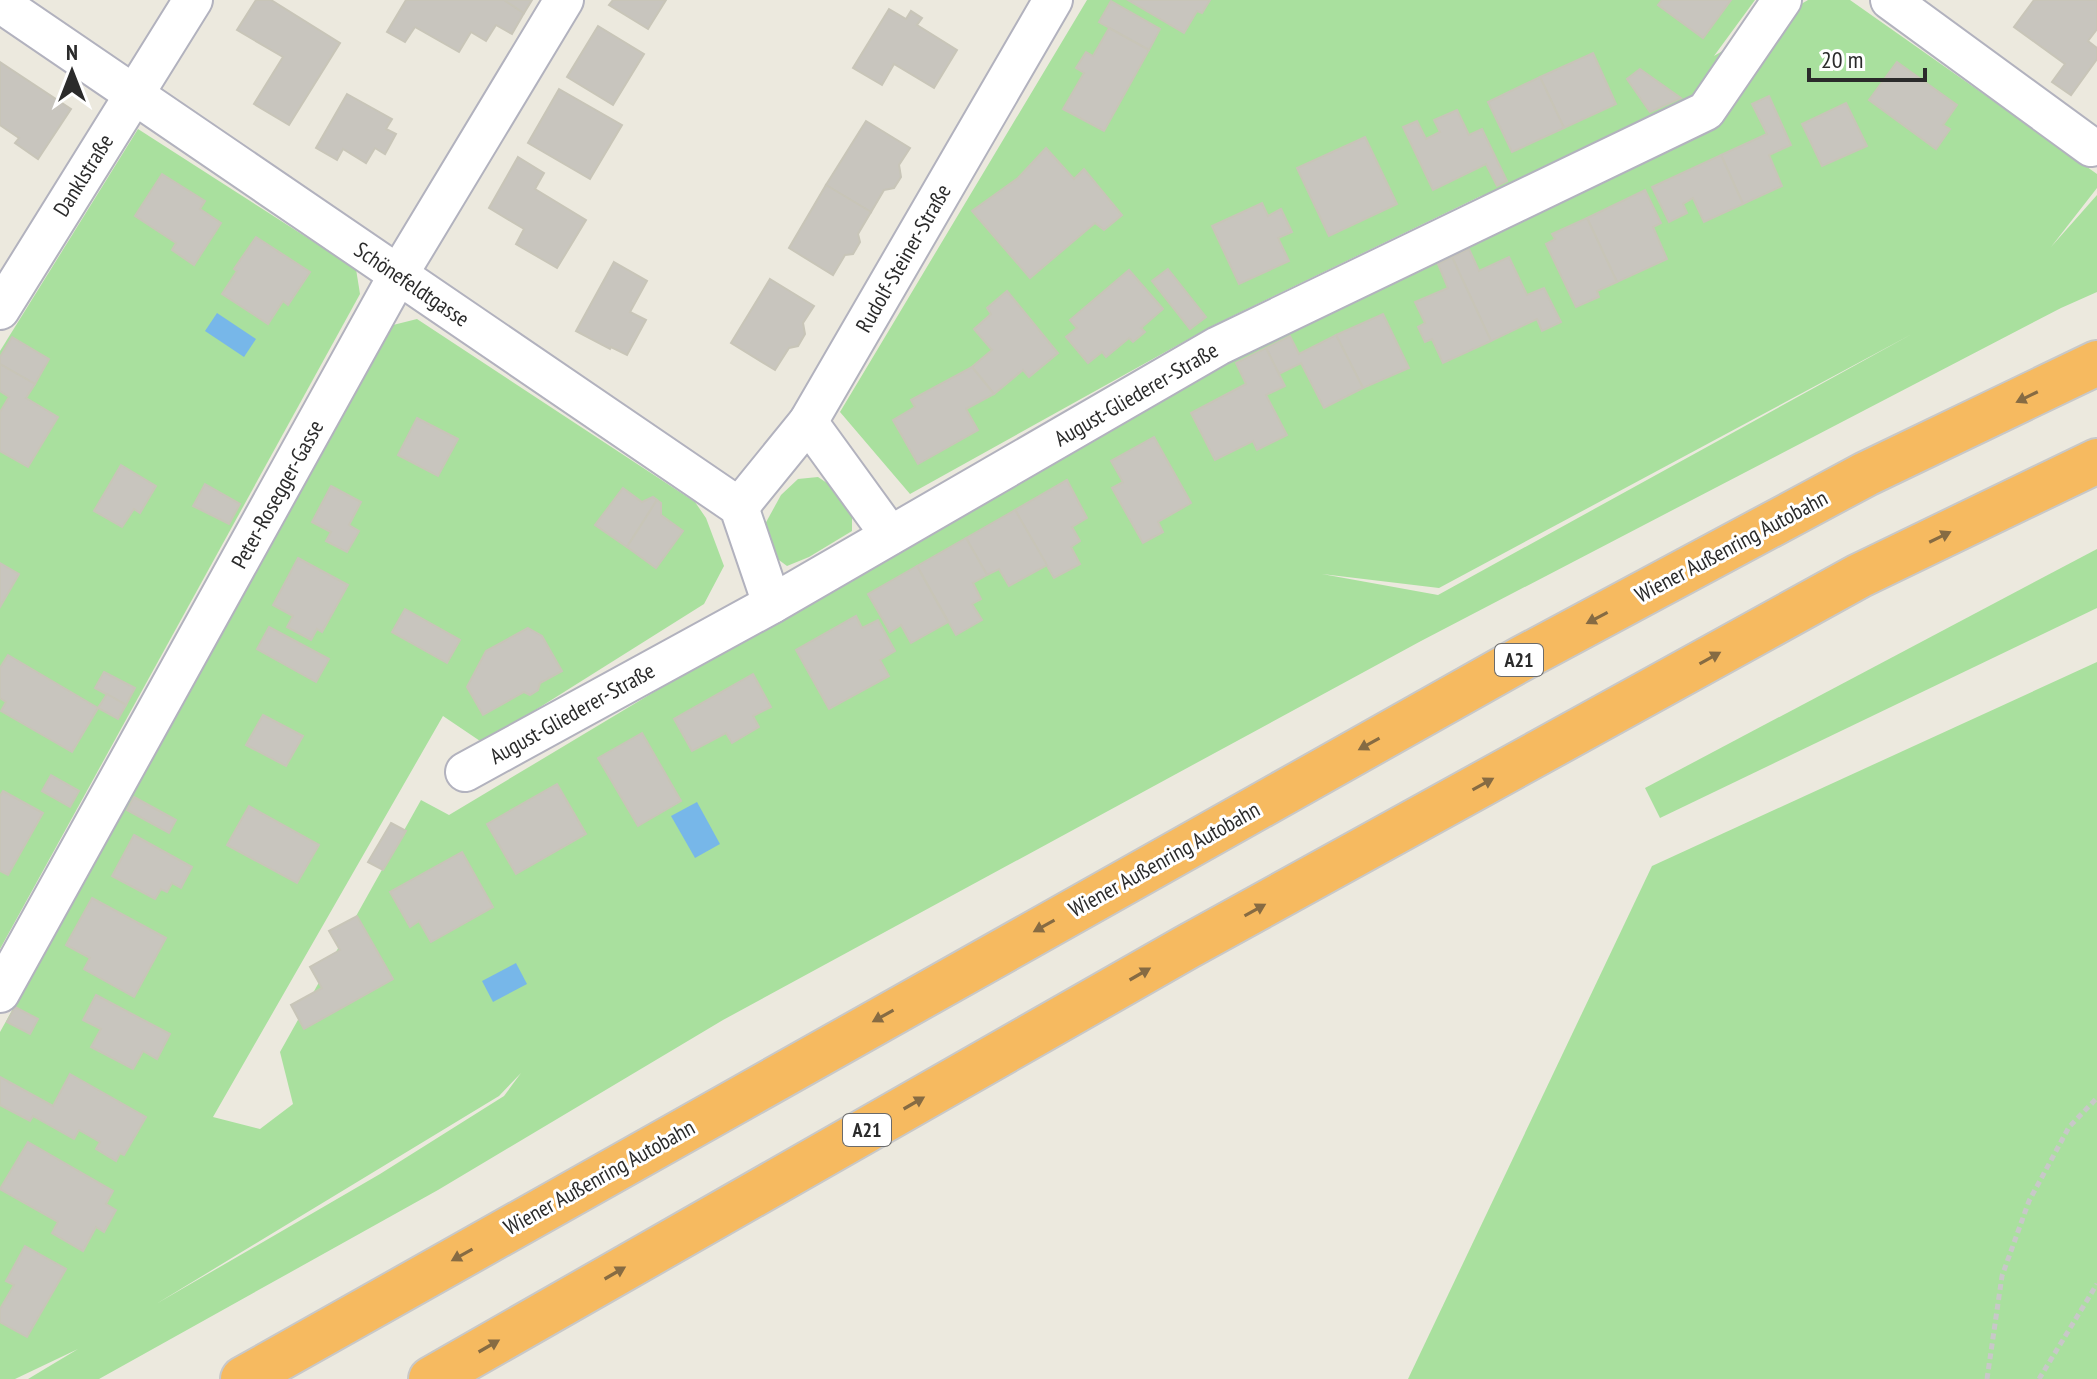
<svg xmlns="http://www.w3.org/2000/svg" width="2097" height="1379" font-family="'PT Sans Narrow',sans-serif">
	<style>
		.green { fill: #a9e09e; fill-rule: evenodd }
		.water { fill: #77b7e9 }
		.building { fill: #c8c5be; stroke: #c8c5b8; stroke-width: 2 }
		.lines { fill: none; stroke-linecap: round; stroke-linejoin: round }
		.minor-casing { stroke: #b2b2be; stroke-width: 42 }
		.highway-casing { stroke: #c8c8c8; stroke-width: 48 }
		.path { stroke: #c8c8c8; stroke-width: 5; stroke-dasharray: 6 4; stroke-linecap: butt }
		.minor { stroke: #fff; stroke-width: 38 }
		.highway { stroke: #f6ba60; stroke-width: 44 }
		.oneway { fill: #866b43 }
		.labels { text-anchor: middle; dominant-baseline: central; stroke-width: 6; stroke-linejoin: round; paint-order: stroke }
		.shield { fill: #fff; stroke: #6b6b6b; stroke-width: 2 }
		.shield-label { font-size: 20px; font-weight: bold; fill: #2b2b2b }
		.street-label { font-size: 22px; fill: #2b2b2b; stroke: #fff }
	</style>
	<rect width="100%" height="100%" fill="#ece9de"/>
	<g class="green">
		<path d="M 1087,0 L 1755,0 L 1714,56 L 1808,0 L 1850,0 L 2097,174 L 2097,188 L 2051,247 L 2097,195 L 2097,292 L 2061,308 L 1421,641 L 723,1020 L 438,1190 L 99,1379 L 28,1379 L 78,1349 L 15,1379 L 0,1379 L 0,1032 L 393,325 L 417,319 L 695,502 L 706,518 L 724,566 L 704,604 L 483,743 L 443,716 L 213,1117 L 260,1129 L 293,1104 L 280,1052 L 421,800 L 449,815 L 1483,195 L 1214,325 L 910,494 L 840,412 ZM 1912,334 L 1438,595 L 1322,574 L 1439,588 ZM 521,1073 L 504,1096 L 380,1174 L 156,1304 L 499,1096 Z"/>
		<polygon points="138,129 356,269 360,294 0,949 0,351"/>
		<polygon points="818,477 830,485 852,511 852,531 809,557 787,566 775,557 764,526 781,495 798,479"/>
		<polygon points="2097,549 2097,608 1660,818 1645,788"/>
		<polygon points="2097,662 2097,1379 1408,1379 1652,866"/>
	</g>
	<g class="water">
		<polygon points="217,313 256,339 244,357 205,331"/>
		<polygon points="697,802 720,844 695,858 671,816"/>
		<polygon points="516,963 527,984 493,1002 482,981"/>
	</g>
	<g class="building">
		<polygon points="256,0 271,0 340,43 289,125 254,104 283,57 237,30"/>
		<polygon points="406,0 504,0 524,13 512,34 496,25 486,41 471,32 459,52 415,27 405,42 387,32"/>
		<polygon points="504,0 532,0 524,13"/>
		<polygon points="613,0 666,0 648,29 609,5"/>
		<polygon points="1128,0 1210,0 1202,13 1197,11 1184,33"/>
		<polygon points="1662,0 1731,0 1703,38 1658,5"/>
		<polygon points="2034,0 2097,0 2097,29 2088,41 2097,48 2097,59 2071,95 2052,82 2065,64 2014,27"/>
		<polygon points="1111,1 1160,29 1149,50 1099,22"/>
		<polygon points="889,9 906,19 911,11 922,18 917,25 957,50 934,88 894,64 882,85 853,68"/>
		<polygon points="598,26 644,54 613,105 567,77"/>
		<polygon points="1109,28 1149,50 1104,131 1063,109 1084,73 1076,68 1086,52 1093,56"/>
		<polygon points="1593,53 1616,104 1564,128 1540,77"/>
		<polygon points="0,62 71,109 38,159 15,143 19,138 0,125"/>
		<polygon points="1897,62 1957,105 1943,125 1950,129 1936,149 1869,100"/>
		<polygon points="1640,69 1681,98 1650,112 1627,79"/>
		<polygon points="1540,77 1564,128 1512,152 1488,102"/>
		<polygon points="559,89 622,125 590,179 528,143"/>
		<polygon points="347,94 392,119 386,129 396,134 385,154 375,148 366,163 343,149 337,160 316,148"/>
		<polygon points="1769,96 1791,145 1769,155 1782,186 1743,204 1721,155 1767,134 1752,104"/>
		<polygon points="1846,103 1867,146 1822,166 1802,124"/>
		<polygon points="1457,110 1469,135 1482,129 1507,181 1497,186 1486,164 1433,190 1403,127 1417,121 1426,139 1440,132 1434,120"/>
		<polygon points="866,121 910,148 899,165 901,177 894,188 884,190 871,212 826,185"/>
		<polygon points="1365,137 1397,204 1329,236 1297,168"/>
		<polygon points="1046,148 1074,179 1084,169 1122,215 1104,230 1095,223 1030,278 972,211 1018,178"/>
		<polygon points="1721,155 1743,204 1704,222 1693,198 1683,204 1687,213 1669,222 1652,187"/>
		<polygon points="518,157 544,173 535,189 586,220 557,268 516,244 524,229 489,208"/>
		<polygon points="162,174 205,201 200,209 221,223 194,265 172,250 176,243 135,216"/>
		<polygon points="826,185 871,212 858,234 860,242 853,254 845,255 833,275 789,248"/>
		<polygon points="1645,190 1661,223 1653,227 1667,259 1617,282 1587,218"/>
		<polygon points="1262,203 1268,216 1281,209 1292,232 1278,238 1289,261 1239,284 1212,226"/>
		<polygon points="1587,218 1617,282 1597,291 1599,297 1576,307 1546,244 1555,239 1552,234"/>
		<polygon points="256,237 310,272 288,305 283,301 268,324 222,294 237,271 234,269"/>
		<polygon points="1469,249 1479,271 1509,257 1527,295 1544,288 1561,322 1542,331 1537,319 1491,341 1452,257"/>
		<polygon points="1452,257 1491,341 1443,363 1432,339 1425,342 1418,327 1425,323 1415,302 1448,288 1438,264"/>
		<polygon points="614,262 647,281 630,312 646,320 627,355 611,347 610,349 576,331"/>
		<polygon points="1168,269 1206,317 1190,329 1152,281"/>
		<polygon points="1129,270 1163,309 1141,328 1145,332 1133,342 1129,338 1106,357 1102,352 1088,363 1066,337 1077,328 1070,320"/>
		<polygon points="770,279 814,306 803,323 805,334 798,346 789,348 775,370 731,343"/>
		<polygon points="1007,291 1058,353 1029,377 1023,370 994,394 972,367 992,350 974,329 991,314 987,308"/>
		<polygon points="1383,314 1409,368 1363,388 1336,335"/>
		<polygon points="1336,335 1363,388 1324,408 1301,363 1279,374 1266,348 1290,336 1299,354"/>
		<polygon points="12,337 49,359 35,384 0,364 0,357"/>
		<polygon points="1266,348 1285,386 1266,395 1287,435 1257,450 1253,441 1215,460 1191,413 1246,384 1236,363"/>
		<polygon points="0,364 35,384 26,398 58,417 28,467 0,451 0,412 9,397 0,391"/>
		<polygon points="972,367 994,394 966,409 978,430 918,464 893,420 915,407 911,400"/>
		<polygon points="417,418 458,439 438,476 398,455"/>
		<polygon points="1154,437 1191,503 1158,522 1163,532 1143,543 1112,488 1123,482 1111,461"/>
		<polygon points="121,465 156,486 140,513 134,509 122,527 94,511"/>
		<polygon points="1067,480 1087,518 1072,527 1080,541 1071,547 1080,564 1054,578 1015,510"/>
		<polygon points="205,484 240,504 229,524 193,506"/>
		<polygon points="331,486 361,502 349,525 359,531 347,552 326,541 331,532 312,522"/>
		<polygon points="623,488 642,502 653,497 657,500 627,547 595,525"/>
		<polygon points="657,500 661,503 661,515 683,531 656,568 627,547"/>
		<polygon points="1015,510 1047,565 1009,586 999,569 987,575 966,538"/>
		<polygon points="966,538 987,575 973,583 981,599 972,604 982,620 956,635 917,566"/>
		<polygon points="298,558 348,585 322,632 317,629 311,640 287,627 293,616 273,605"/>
		<polygon points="0,563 19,574 0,607"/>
		<polygon points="917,566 948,622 911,643 901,625 890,632 868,594"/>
		<polygon points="405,609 460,640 447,663 392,632"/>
		<polygon points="856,616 862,628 878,620 895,651 880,660 889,676 829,709 796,650"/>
		<polygon points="269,627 329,659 316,682 257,649"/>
		<polygon points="528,628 542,636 562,671 540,683 538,690 530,695 524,692 483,715 467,687 486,651"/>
		<polygon points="8,655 98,708 72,752 1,711 6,702 0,698 0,668"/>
		<polygon points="104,672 135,688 126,705 95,688"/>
		<polygon points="753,674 771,707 753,716 759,727 732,743 726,733 692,751 674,719"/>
		<polygon points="107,694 126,705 118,719 98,708"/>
		<polygon points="263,715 303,736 286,766 246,745"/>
		<polygon points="642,733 681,801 638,826 598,758"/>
		<polygon points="51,775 79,791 70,807 42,791"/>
		<polygon points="557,784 586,834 516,874 487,824"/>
		<polygon points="3,791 43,813 8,875 0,871 0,796"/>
		<polygon points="134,797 176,820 169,833 127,810"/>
		<polygon points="249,806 319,845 297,883 227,845"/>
		<polygon points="391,823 406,831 383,870 368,862"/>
		<polygon points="134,835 192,867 181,888 172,883 167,892 161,889 155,899 112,876"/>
		<polygon points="462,852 493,907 431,942 419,921 410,927 390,892"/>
		<polygon points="92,898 166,938 134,997 84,969 90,958 66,945"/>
		<polygon points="357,916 393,979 304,1029 291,1005 322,988 310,967 340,950 329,931"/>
		<polygon points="96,995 170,1034 157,1059 143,1051 133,1069 91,1047 101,1029 83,1020"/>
		<polygon points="15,1007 38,1019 30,1034 7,1022"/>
		<polygon points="70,1074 146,1117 124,1155 120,1153 116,1161 96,1149 100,1142 79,1130 74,1139 33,1116 30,1121 0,1105 0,1077 53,1106"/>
		<polygon points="28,1142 113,1191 106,1204 116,1210 104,1232 96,1227 83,1251 52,1233 58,1222 0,1189"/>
		<polygon points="25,1246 66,1269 27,1337 0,1322 0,1309 14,1285 6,1281"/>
	</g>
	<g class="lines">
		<g class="minor-casing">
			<g id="minor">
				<polyline points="1890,0 2091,147"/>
				<polyline points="0,3 739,507 772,604"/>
				<polyline points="0,310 193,0"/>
				<polyline points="808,422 890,535"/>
				<polyline points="739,507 808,422 1053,0"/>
				<polyline points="465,772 772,604 1218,346 1706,111 1782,0"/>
				<polyline points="0,993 398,275 564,0"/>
			</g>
		</g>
		<g class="highway-casing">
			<g id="highway">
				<polyline points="243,1379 1521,659 1866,474 2097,363"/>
				<polyline points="431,1379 1187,947 1859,576 2097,461"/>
			</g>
		</g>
		<g class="path">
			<polyline points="1987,1379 2002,1276 2029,1201 2069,1127 2097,1098"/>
			<polyline points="2039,1379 2097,1284"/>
		</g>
		<use href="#minor" class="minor"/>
		<use href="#highway" class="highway"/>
	</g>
	<defs><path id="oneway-solid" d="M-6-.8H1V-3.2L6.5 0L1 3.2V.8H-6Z" transform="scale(2)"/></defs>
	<g class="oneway">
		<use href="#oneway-solid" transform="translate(2027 397) rotate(154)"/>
		<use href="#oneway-solid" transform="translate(1940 537) rotate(-26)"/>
		<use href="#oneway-solid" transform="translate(1597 618) rotate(152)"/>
		<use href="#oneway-solid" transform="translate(1710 658) rotate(-29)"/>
		<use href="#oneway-solid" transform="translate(1369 744) rotate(151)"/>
		<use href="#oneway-solid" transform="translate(1483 784) rotate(-29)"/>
		<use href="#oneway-solid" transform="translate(1255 910) rotate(-29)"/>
		<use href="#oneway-solid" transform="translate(1044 926) rotate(151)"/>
		<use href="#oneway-solid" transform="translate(1140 974) rotate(-30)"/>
		<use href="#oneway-solid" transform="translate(883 1016) rotate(151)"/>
		<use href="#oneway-solid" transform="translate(914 1103) rotate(-30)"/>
		<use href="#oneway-solid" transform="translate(462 1255) rotate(151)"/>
		<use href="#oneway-solid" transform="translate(615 1273) rotate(-30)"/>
		<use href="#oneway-solid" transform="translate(489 1346) rotate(-30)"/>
	</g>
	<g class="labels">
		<g class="shield">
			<rect x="1495" y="644" width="48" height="32" rx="6"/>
			<rect x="843" y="1114" width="48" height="32" rx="6"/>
		</g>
		<g class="shield-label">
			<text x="1519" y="660">A21</text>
			<text x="867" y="1130">A21</text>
		</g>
		<g class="street-label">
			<text transform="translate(83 175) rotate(-58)">Danklstraße</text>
			<text transform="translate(903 258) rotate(-60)">Rudolf-Steiner-Straße</text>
			<text transform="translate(412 284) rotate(34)">Schönefeldtgasse</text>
			<text transform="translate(1136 394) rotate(-30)">August-Gliederer-Straße</text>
			<text transform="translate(277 494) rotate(-61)">Peter-Rosegger-Gasse</text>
			<text transform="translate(1731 546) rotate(-28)">Wiener Außenring Autobahn</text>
			<text transform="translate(572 713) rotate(-29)">August-Gliederer-Straße</text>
			<text transform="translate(1164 859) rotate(-29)">Wiener Außenring Autobahn</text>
			<text transform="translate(599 1177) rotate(-29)">Wiener Außenring Autobahn</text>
		</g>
	</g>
	<g transform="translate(72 72)" stroke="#ffffff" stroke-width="6" paint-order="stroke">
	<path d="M0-6L14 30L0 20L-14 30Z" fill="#2b2b2b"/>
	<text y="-12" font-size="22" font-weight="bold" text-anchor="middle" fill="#2b2b2b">N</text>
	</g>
	<path d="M1809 68v12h116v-12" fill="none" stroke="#2b2b2b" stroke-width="4"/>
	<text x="1821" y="68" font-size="24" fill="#2b2b2b" stroke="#ffffff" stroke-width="6" paint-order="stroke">20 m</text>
</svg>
